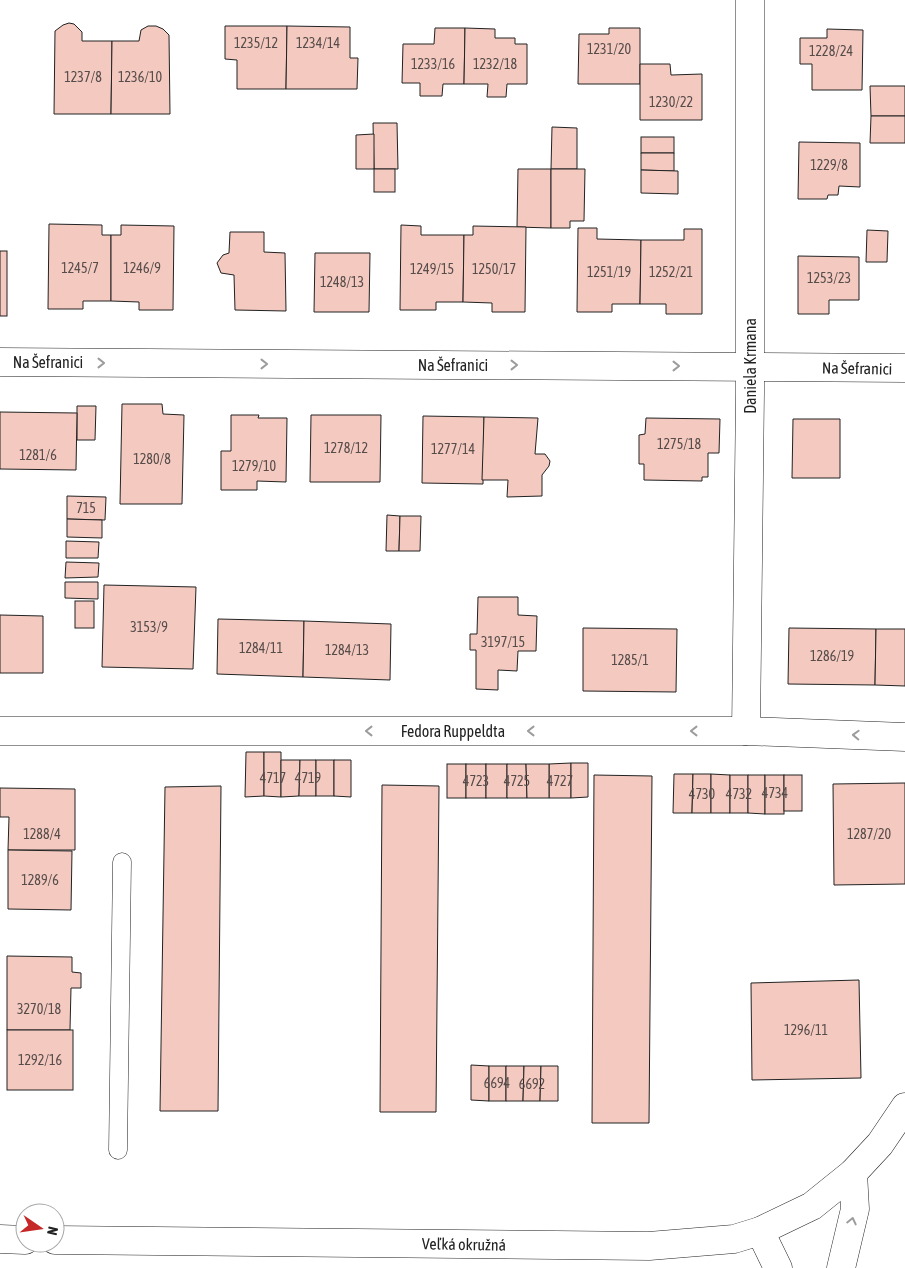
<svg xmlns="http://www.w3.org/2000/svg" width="905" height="1268" font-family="'Asap Condensed',sans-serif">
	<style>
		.building { fill: #f3c9c0; stroke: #222 }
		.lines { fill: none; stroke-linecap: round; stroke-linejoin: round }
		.service-casing { stroke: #222; stroke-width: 19 }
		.minor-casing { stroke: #222; stroke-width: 29 }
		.service { stroke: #fff; stroke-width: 18 }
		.minor { stroke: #fff; stroke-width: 28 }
		.oneway { stroke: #9c9c9c }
		.labels { text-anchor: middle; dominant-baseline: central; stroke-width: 4; stroke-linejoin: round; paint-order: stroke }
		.number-label { font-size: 14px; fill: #564c4a }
		.street-label { font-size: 16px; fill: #222; stroke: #fff }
	</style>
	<rect width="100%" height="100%" fill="#fff"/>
	<g class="building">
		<polygon points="69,23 74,24 82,32 82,41 112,41 111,114 54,114 55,31 63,25"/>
		<polygon points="148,26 156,26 163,29 169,35 170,114 111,114 112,41 139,41 141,30"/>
		<polygon points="225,26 287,26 286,89 237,89 237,60 225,59"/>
		<polygon points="287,26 350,27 350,58 358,58 357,89 286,89"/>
		<polygon points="435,28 465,28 464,84 443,84 442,96 420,96 420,83 402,83 403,44 434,44"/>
		<polygon points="465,28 495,29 495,38 515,38 515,44 527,44 527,84 507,84 506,97 487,97 488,84 464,84"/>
		<polygon points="609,28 640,28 640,84 578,84 579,34 609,34"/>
		<polygon points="827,29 863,30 862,90 812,90 812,64 800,64 800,38 827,38"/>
		<polygon points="640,64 670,64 671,75 702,74 702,120 640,120"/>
		<polygon points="870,86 905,86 905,116 871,116"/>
		<polygon points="871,116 905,116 905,143 870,143"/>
		<polygon points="373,123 397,123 398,169 374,169"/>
		<polygon points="552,127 577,128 577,169 551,169"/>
		<polygon points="374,134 374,169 356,169 356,135"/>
		<rect x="641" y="137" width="33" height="16"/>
		<polygon points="799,142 860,143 860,187 839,186 838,195 828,195 827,199 798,199"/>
		<polygon points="641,153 674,153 674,171 641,170"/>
		<rect x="374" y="169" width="21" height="23"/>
		<polygon points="518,169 551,169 551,228 517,227"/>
		<polygon points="551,169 585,169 584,221 570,221 570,228 551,228"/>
		<polygon points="641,170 678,171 678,194 641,193"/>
		<polygon points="49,224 102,225 102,235 111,235 111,301 83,301 83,309 48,309"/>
		<polygon points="121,225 174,226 173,310 139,310 139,302 111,301 111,235 121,235"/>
		<polygon points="401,225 421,226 421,235 464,235 463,302 436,302 436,310 400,310"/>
		<polygon points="473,226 526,227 525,312 492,312 492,303 463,302 464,235 473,235"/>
		<polygon points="578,228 597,228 597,239 641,240 640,304 612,304 612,312 577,312"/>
		<polygon points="684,229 702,229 702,314 666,314 666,304 640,304 641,240 684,240"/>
		<polygon points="867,230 888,231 887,262 866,262"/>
		<polygon points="230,232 264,232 264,252 285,253 286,311 235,310 234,275 221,273 217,263 223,255 229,253"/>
		<rect x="0" y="251" width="7" height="65"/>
		<polygon points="315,253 370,253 369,312 314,312"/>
		<polygon points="798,256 859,257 859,300 829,300 829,314 798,314"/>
		<polygon points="122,404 162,404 163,414 184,415 182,504 120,504"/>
		<polygon points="77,406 96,406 95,440 77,440"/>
		<polygon points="0,412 77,413 76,470 0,469"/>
		<polygon points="231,415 259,415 258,418 287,418 286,482 257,481 257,490 221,490 221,451 231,451"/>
		<polygon points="311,415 381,415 380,482 310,482"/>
		<polygon points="423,416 484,417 483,484 422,483"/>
		<polygon points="484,417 538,418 535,454 545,454 550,461 549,466 542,475 542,496 507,497 508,480 482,480"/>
		<polygon points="646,418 720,419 719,453 708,453 708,477 702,477 702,481 644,480 644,464 639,464 639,435 645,434"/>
		<polygon points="793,419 840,419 840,478 792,478"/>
		<polygon points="67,496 106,497 105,520 67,519"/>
		<polygon points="387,515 400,516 399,551 386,551"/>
		<polygon points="400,516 421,516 420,551 399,551"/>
		<polygon points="67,519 102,520 102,538 67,537"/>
		<polygon points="66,541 99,542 98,558 66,558"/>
		<polygon points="66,562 99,563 98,577 65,578"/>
		<polygon points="65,582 98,582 98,599 65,598"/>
		<polygon points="104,585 196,587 193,669 102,667"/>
		<polygon points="478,597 518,597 518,615 537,616 536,651 518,651 517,671 498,670 498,690 476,689 476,650 470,650 470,634 477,634"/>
		<rect x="75" y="601" width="19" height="27"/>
		<polygon points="0,615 43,616 43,673 0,673"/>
		<polygon points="218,619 304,621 303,677 217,674"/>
		<polygon points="304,621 391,624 390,680 303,677"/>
		<polygon points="583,628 677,629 676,692 583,691"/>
		<polygon points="789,628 876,629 875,685 788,684"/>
		<polygon points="876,629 905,629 905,686 875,685"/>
		<polygon points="246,752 264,752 264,796 245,797"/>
		<polygon points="264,752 281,752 281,797 264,796"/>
		<polygon points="281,760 300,760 299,796 281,797"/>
		<polygon points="300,760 316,760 316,796 299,796"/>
		<rect x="316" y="760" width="18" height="36"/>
		<polygon points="334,760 351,760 351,797 334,796"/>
		<polygon points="571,763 571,798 549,798 549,764"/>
		<polygon points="571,763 588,763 588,797 571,798"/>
		<rect x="447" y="764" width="19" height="34"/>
		<rect x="466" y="764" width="20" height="34"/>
		<rect x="486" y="764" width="21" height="34"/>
		<polygon points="507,764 526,764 527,798 507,798"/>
		<polygon points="526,764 549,764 549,798 527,798"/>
		<polygon points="674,774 693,774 692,813 673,813"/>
		<polygon points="693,774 711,774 711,813 692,813"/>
		<polygon points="711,774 730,775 730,813 711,813"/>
		<polygon points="594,775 652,776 649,1123 592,1123"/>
		<rect x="730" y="775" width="18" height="38"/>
		<polygon points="748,775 765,775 765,814 748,813"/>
		<rect x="765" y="775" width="19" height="39"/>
		<rect x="784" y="775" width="18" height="36"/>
		<polygon points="905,783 905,884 834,885 833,784"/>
		<polygon points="382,785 439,786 436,1112 380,1112"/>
		<polygon points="221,786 218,1111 160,1111 165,787"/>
		<polygon points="0,788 75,789 75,850 8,850 9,817 0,817"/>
		<polygon points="8,850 72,851 71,910 8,909"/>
		<polygon points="7,956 72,957 72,972 81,973 81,988 71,988 70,1030 7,1030"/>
		<polygon points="859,980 861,1078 752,1080 751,983"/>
		<rect x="7" y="1030" width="66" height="60"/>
		<polygon points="471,1065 489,1066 489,1101 471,1100"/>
		<rect x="489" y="1066" width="17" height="35"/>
		<polygon points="506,1066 524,1066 523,1101 506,1101"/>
		<polygon points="524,1066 541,1066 540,1101 523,1101"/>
		<polygon points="541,1066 558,1066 558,1101 540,1101"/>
	</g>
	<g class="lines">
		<g class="service-casing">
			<polyline id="service" points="118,1150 122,862"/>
		</g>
		<g class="minor-casing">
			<g id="minor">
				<polyline points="0,362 905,368"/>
				<polyline points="0,731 746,731 905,737"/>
				<polyline points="746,731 750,392 750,0"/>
				<polyline points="760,1231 778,1268"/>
				<polyline points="0,1239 25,1240"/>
				<polyline points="55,1240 649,1246 734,1239 760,1231 812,1206 853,1173 880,1144 905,1107"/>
				<polyline points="841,1268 855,1209 853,1173"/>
			</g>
		</g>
		<use href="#service" class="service"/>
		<use href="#minor" class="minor"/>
	</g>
	<defs><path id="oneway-chevron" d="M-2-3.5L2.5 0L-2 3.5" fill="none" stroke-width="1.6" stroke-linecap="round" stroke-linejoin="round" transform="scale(1.25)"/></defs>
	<g class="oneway">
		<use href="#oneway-chevron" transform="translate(101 363)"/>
		<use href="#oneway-chevron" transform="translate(264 364)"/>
		<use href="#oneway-chevron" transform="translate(514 365)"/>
		<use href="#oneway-chevron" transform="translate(676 366)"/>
		<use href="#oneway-chevron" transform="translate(369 731) rotate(-180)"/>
		<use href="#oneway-chevron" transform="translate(531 731) rotate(-180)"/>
		<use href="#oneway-chevron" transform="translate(694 731) rotate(180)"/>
		<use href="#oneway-chevron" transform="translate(856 735) rotate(-178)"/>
		<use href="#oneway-chevron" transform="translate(852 1221) rotate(-77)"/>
	</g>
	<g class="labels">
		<g class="number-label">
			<text x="256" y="43">1235/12</text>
			<text x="318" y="43">1234/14</text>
			<text x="609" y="49">1231/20</text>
			<text x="831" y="51">1228/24</text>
			<text x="433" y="64">1233/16</text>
			<text x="495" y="64">1232/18</text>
			<text x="83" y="77">1237/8</text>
			<text x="140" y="77">1236/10</text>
			<text x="671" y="102">1230/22</text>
			<text x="829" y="165">1229/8</text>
			<text x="80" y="268">1245/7</text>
			<text x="142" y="268">1246/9</text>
			<text x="432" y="269">1249/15</text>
			<text x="494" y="269">1250/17</text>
			<text x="609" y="272">1251/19</text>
			<text x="671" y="272">1252/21</text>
			<text x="829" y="278">1253/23</text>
			<text x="342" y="282">1248/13</text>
			<text x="679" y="444">1275/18</text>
			<text x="346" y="448">1278/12</text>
			<text x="453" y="449">1277/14</text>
			<text x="38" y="455">1281/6</text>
			<text x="152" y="459">1280/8</text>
			<text x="254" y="466">1279/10</text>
			<text x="86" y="508">715</text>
			<text x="149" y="627">3153/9</text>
			<text x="503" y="642">3197/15</text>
			<text x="261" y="648">1284/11</text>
			<text x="347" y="650">1284/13</text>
			<text x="832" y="656">1286/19</text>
			<text x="630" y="660">1285/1</text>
			<text x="273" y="778">4717</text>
			<text x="308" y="778">4719</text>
			<text x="476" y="781">4723</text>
			<text x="517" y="781">4725</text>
			<text x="560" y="781">4727</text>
			<text x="775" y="793">4734</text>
			<text x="702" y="794">4730</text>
			<text x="739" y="794">4732</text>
			<text x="42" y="834">1288/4</text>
			<text x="869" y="834">1287/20</text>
			<text x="40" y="880">1289/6</text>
			<text x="39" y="1009">3270/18</text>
			<text x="806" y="1030">1296/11</text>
			<text x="40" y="1060">1292/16</text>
			<text x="497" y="1083">6694</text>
			<text x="532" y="1084">6692</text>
		</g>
		<g class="street-label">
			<text x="48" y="362">Na Šefranici</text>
			<text x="453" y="365">Na Šefranici</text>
			<text transform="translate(750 366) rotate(-90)">Daniela Krmana</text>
			<text transform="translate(857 368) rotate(1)">Na Šefranici</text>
			<text x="453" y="731">Fedora Ruppeldta</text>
			<text transform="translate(464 1244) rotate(1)">Veľká okružná</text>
		</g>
	</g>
	<g transform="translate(40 1228) rotate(103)"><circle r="24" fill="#ffffff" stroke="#a7a7a7"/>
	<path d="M0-4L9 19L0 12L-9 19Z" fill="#c62828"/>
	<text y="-8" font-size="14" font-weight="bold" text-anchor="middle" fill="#222222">N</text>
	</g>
</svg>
